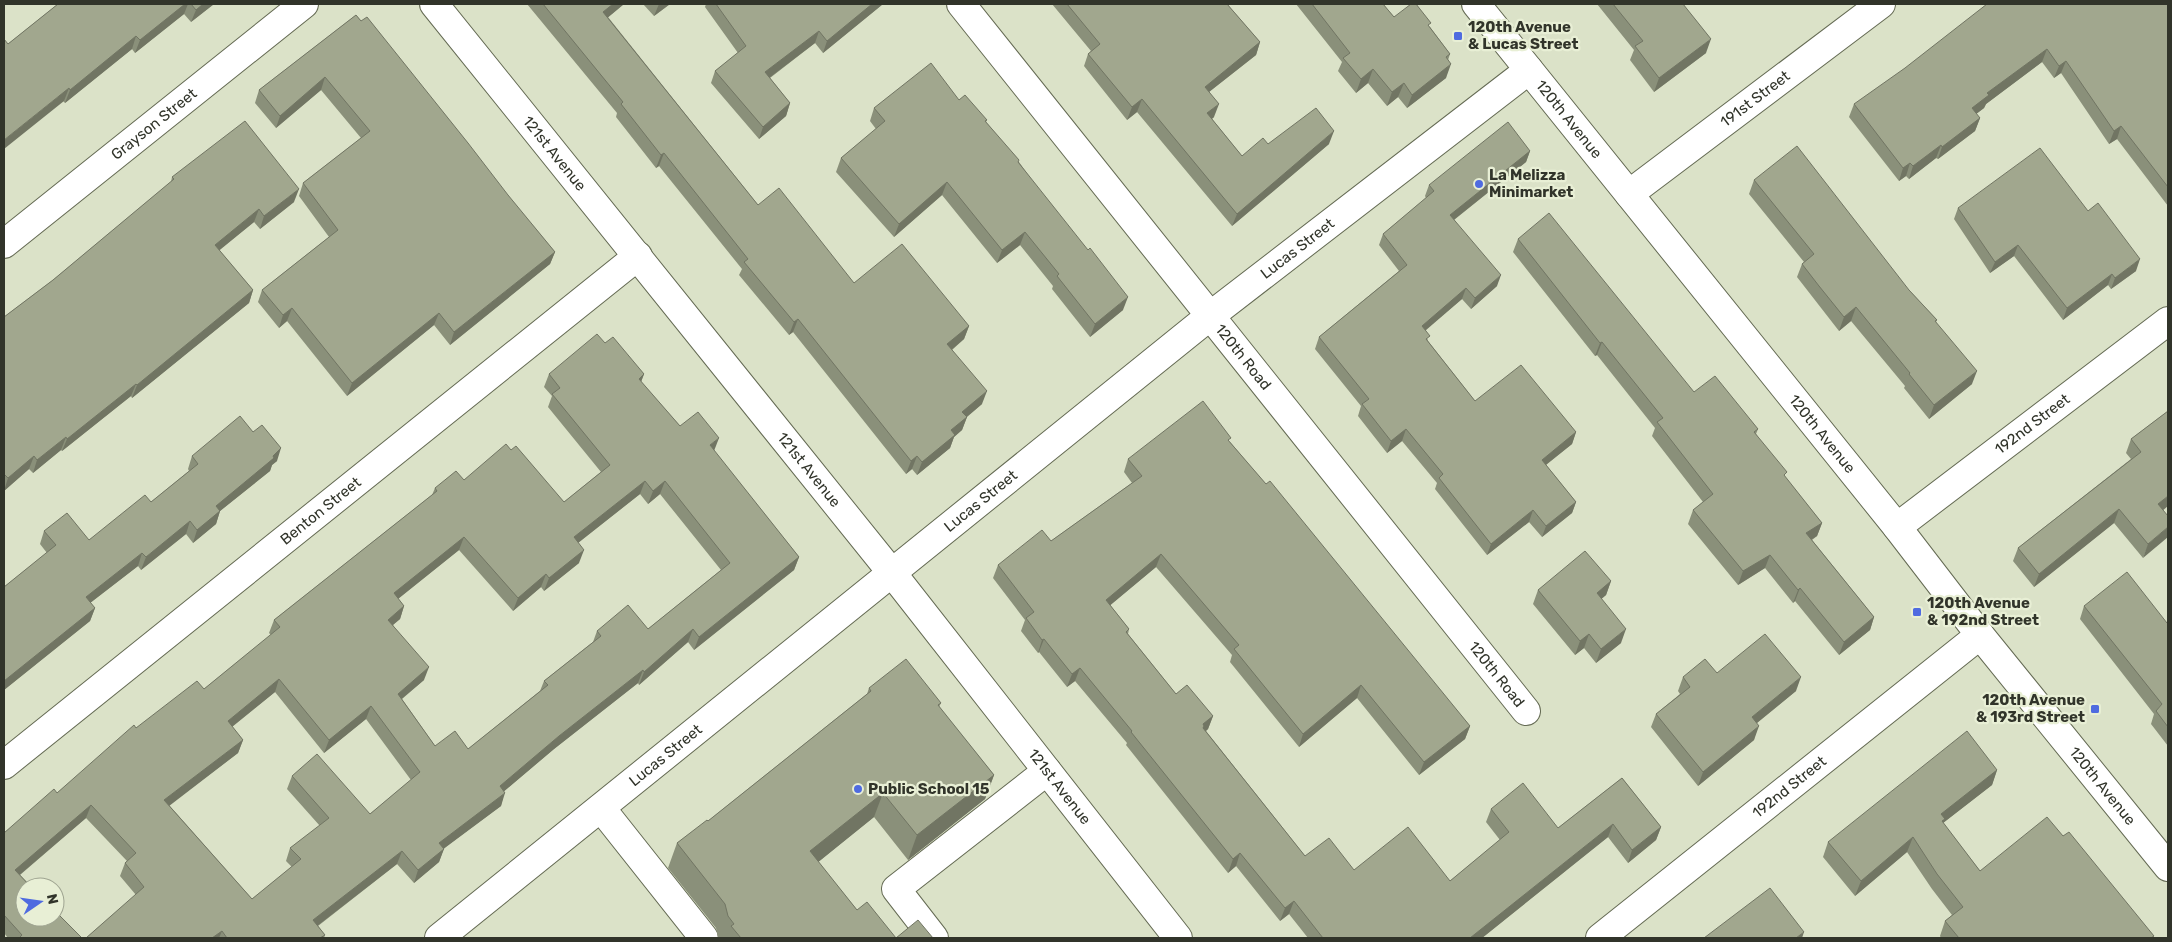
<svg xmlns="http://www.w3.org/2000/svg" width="2172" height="942" font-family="Rubik,sans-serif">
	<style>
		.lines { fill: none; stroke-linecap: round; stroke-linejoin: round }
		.minor-casing { stroke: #646a53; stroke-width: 30 }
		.minor { stroke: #fff; stroke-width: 28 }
		.wall { fill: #8a907a; fill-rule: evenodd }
		.shaded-wall { fill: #717563 }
		.building { fill: #a1a78e; stroke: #717563; fill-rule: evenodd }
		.poi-dot { fill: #4f6be0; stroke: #e8efd5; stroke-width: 2 }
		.labels { text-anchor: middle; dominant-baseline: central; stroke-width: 4.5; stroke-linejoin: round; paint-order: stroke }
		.poi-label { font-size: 15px; font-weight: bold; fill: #31342a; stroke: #e8efd5; text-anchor: start }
		.street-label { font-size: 15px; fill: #31342a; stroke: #e8efd5 }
	</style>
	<rect width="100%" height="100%" fill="#dbe2c8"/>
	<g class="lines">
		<g class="minor-casing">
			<g id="minor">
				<path id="s1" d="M 434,4 L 892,573 L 1178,938"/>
				<path id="s2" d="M 961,4 L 1526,711"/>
				<path id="s3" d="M 1476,4 L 1897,527 L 1980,635 L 2168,867"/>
				<path id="s4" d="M 1629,194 L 1881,4"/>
				<path id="s5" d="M 4,244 L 304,4"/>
				<path id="s6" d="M 1897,527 L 2168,321"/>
				<path id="s7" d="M 4,765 L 638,256"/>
				<polyline points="601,808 704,938"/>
				<path id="s8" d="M 439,938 L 1210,316 L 1529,70"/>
				<polyline points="934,938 896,889 1047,771"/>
				<path id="s9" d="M 1600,938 L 1980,635"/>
			</g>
		</g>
		<use href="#minor" class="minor"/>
	</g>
	<g class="wall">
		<polygon points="58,4 214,4 191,22 184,14 135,53 132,49 65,103 8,44"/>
		<polygon points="527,4 624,4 608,17 758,205 854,283 969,326 964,339 952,350 982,404 967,417 962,430 954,437 950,448 917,475 912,469 906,474 793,332 789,335 739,275 742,269 659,166 656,168 616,117 617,113"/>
		<polygon points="643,4 670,4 654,16"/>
		<polygon points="706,4 883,4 823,53 815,43 770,78 790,103 786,116 759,139 711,83 715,71 738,53 705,7"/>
		<polygon points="1052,4 1227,4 1260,42 1256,55 1209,92 1214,117 1212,119 1242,156 1268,144 1329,144 1232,226 1137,112 1127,120 1084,66 1088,54 1091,51"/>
		<polygon points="1296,4 1383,4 1394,17 1430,27 1450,54 1448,60 1446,78 1407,108 1398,97 1387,106 1368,83 1356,93 1338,71 1342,62"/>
		<polygon points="1597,4 1683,4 1706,53 1654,92 1630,60 1634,50"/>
		<polygon points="2168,4 2168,206 2117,139 2109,144 2061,73 2054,78 2042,62 1986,104 1984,108 1976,114 1980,118 1975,131 1938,159 1936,158 1909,179 1906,176 1899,181 1849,117 1854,104"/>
		<polygon points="356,15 555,252 550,264 450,345 434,325 347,396 287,321 279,328 258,302 262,290 329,237 299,196 303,183 361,138 321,90 276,128 255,103 259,90"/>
		<polygon points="959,100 987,120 986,122 1019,162 1123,310 1090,337 1052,289 1053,286 1020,245 997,263 942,195 894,237 836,172 841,158 876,129 870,121 874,108"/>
		<polygon points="1530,151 1526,162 1454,220 1497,286 1471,309 1462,299 1425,330 1428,341 1475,401 1576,432 1572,444 1546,465 1576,502 1572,513 1542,537 1529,522 1487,555 1435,489 1437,483 1402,441 1387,453 1358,416 1361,406 1315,349 1319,337 1399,271 1379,245 1383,234 1426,198 1425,196 1429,185"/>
		<polygon points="172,177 294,202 260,229 254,222 219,250 253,290 249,303 132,398 131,396 62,451 61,450 33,473 29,469 4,491 4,317 53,280 171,182"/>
		<polygon points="1754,180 1909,290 1937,320 1936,322 1972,384 1929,419 1904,388 1905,386 1851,321 1839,331 1797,277 1802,264 1804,262 1749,194"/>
		<polygon points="1958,208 2136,271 2111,289 2108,285 2063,320 2014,256 1990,273 1954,219"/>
		<polygon points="1518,239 1694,392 1758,429 1756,434 1785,477 1822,523 1817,536 1812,540 1874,617 1870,630 1839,655 1795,601 1793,603 1765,568 1738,585 1688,524 1693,510 1703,502 1652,436 1655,428 1597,355 1595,356 1513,252"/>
		<path d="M 605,343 L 644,374 L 641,382 L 680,426 L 714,451 L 799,557 L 794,570 L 694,650 L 688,642 L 639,685 L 638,683 L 554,749 L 504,791 L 501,806 L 444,848 L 439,862 L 414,883 L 397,864 L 318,926 L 325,935 L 324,938 L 86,938 L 136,895 L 120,876 L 125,863 L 127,861 L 86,818 L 20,875 L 82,938 L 8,938 L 4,933 L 4,833 L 57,793 L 136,728 L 204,689 L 271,635 L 269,633 L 274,620 L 432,495 L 435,488 L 464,480 L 511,450 L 564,502 L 601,472 L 548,407 L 552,396 L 544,387 L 549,374 ZM 640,494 L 648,504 L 660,494 L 721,570 L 648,629 L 597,631 L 593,642 L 544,681 L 540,691 L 468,749 L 435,746 L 402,699 L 424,680 L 393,625 L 400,619 L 404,606 L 398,599 L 459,550 L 513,611 L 541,587 L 544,591 L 579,563 L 578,543 ZM 275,692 L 324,753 L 366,719 L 411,780 L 370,814 L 292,776 L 287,789 L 320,826 L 290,848 L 286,861 L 292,867 L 252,899 L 169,805 L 238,753 L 243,740 L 232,727 Z"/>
		<polygon points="2168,411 2163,510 2143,558 2114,523 2034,587 2013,561 2018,548 2131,459 2126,453 2131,439"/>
		<polygon points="1230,442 1470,726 1465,739 1419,775 1357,698 1299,747 1230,662 1232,655 1156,567 1110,605 1129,629 1128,634 1176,694 1213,716 1208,729 1206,731 1305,856 1354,870 1450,881 1500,840 1486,822 1491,809 1558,828 1622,778 1661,827 1656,840 1628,863 1608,837 1482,938 1308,938 1289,914 1280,921 1236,866 1228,873 1126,745 1127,743 1075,681 1067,687 1039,652 1038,653 1021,631 1025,620 993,578 998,565 1051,541 1132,483 1124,472 1128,459"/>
		<polygon points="192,456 277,461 272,465 270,471 220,511 216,524 193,543 186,534 141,570 138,566 90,603 95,608 90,621 4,690 4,586 4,587 47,553 40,544 44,531 89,540 151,502 189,471 188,469"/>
		<polygon points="1611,581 1606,595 1601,599 1621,643 1596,663 1584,648 1575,655 1533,604 1538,590"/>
		<polygon points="2084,606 2167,623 2168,623 2168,746 2151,724 2154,714 2080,619"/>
		<polygon points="1717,673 1796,691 1757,723 1754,740 1698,786 1651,727 1656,714 1680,694 1678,691 1683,677"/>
		<polygon points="869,688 941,703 939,707 994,775 985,799 908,860 874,817 818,862 857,910 896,938 933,938 718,938 716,928 668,868 677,843 708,821 867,694"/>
		<polygon points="1997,770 1992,785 1943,823 1980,871 2063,836 2154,936 2153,938 1941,938 1940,936 1945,921 1952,915 1932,889 1907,852 1855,896 1823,857 1828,842"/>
	</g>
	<g class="shaded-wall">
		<polygon points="185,4 188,4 184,14 135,53 140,40"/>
		<polygon points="203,4 214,4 191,22 196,10"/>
		<polygon points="613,4 624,4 599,25 603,12"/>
		<polygon points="659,4 670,4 654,16"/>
		<polygon points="872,4 883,4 823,53 827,41"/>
		<polygon points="819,31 815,43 761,84 765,72"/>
		<polygon points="136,36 132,49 65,103 70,90"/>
		<polygon points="1711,39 1706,53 1654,92 1659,78"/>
		<polygon points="1260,42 1256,55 1200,99 1205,87"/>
		<polygon points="2047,49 2042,62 1986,104 1984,108 1967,121 1972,108 1987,93"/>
		<polygon points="2066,61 2061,73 2054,78 2059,66"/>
		<polygon points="1451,64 1446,78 1407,108 1412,95"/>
		<polygon points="1373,69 1368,83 1356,93 1361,79"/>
		<polygon points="325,77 321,90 276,128 280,116"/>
		<polygon points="1404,83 1398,97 1387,106 1392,92"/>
		<polygon points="69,88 64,101 4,149 4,140"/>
		<polygon points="1142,99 1137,112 1127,120 1132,107"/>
		<polygon points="790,103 786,116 759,139 763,127"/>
		<polygon points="1219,104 1214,117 1203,126 1207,113"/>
		<polygon points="1980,118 1975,131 1938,159 1942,147"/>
		<polygon points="2121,126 2117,139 2109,144 2114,131"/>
		<polygon points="1334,131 1329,144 1232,226 1237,214"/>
		<polygon points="1941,145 1936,158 1909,179 1913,166"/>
		<polygon points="1530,151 1526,162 1446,226 1450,215"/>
		<polygon points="664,153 659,166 656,168 661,155"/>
		<polygon points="1910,163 1906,176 1899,181 1903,168"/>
		<polygon points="947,182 942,195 894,237 899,224"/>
		<polygon points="299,189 294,202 260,229 264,216"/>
		<polygon points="259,209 254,222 210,258 215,245"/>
		<polygon points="1025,232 1020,245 997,263 1002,250"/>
		<polygon points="2018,245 2014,256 1990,273 1995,262"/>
		<polygon points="555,252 550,264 450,345 454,332"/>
		<polygon points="2140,259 2136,271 2111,289 2115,278"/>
		<polygon points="2112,274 2108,285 2063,320 2067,308"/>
		<polygon points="1501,275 1497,286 1471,309 1475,298"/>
		<polygon points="1466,288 1462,299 1418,337 1422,326"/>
		<polygon points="253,290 249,303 132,398 137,385"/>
		<polygon points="1128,297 1123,310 1090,337 1095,324"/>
		<polygon points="1856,307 1851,321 1839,331 1844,317"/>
		<polygon points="292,308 287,321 279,328 283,315"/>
		<polygon points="439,313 434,325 347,396 352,383"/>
		<polygon points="798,319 793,332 789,335 794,322"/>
		<polygon points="969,326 964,339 943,357 947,344"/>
		<polygon points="1602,342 1597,355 1595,356 1600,343"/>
		<polygon points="1977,371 1972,384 1929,419 1934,405"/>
		<polygon points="644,374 639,387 639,379"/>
		<polygon points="136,384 131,396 62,451 67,439"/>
		<polygon points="987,391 982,404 957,425 962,412"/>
		<polygon points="967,417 962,430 954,437 950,448 917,475 922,462 951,430"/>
		<polygon points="1406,429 1402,441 1387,453 1391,441"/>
		<polygon points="1576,432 1572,444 1538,471 1542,460"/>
		<polygon points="66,437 61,450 33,473 37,460"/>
		<polygon points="719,438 714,451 710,445"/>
		<polygon points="281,448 277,461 272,465 270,471 220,511 216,524 193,543 197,530 216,506"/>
		<polygon points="34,456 29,469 4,491 8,478"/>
		<polygon points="917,456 912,469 906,474 911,461"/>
		<polygon points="645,481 640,494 569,550 574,537"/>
		<polygon points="665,481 660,494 648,504 653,491"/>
		<polygon points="2168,496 2168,506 2154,518 2158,504"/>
		<polygon points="1576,502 1572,513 1542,537 1546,526"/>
		<polygon points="2119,509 2114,523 2034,587 2039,574"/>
		<polygon points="1533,510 1529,522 1487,555 1491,544"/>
		<polygon points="190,521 186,534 141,570 146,557"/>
		<polygon points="1822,523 1817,536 1801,546 1806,533"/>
		<polygon points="2168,527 2168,537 2143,558 2148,544"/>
		<polygon points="464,537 459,550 389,606 394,593"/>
		<polygon points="584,550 579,563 544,591 549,578"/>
		<polygon points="142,553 138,566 81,610 86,597"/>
		<polygon points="1161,554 1156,567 1101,613 1106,600"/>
		<polygon points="1770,555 1765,568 1738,585 1743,571"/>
		<polygon points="799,557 794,570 694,650 699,637"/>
		<polygon points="546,574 541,587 513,611 518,598"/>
		<polygon points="1611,581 1606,595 1592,607 1597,593"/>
		<polygon points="1800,588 1795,601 1793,603 1798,590"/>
		<polygon points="404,606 400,619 383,633 388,620"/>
		<polygon points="95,608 90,621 4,690 4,681"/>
		<polygon points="1874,617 1870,630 1839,655 1844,642"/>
		<polygon points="693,629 688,642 639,685 644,672"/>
		<polygon points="1626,629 1621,643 1596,663 1601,649"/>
		<polygon points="1589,634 1584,648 1575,655 1580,641"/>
		<polygon points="1044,639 1039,652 1038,653 1042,640"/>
		<polygon points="429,667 424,680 393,706 398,694"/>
		<polygon points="1080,668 1075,681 1067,687 1072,674"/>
		<polygon points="643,670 638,683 554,749 495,799 500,786 559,736"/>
		<polygon points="1801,677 1796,691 1747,731 1752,717"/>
		<polygon points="279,679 275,692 223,734 228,721"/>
		<polygon points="1361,685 1357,698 1299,747 1303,734"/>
		<polygon points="371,706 366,719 324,753 329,740"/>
		<polygon points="1213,716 1208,729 1201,735 1203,724"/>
		<polygon points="1470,726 1465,739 1419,775 1424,762"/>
		<polygon points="1759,726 1754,740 1698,786 1703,772"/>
		<polygon points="243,740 238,753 160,813 164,800"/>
		<polygon points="1997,770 1992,785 1943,823 1939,834 1941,814"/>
		<polygon points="994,775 985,799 908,860 917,835"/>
		<polygon points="505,793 501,806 434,856 439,843"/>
		<polygon points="883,793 874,817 801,876 810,851"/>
		<polygon points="91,805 86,818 10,883 15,870"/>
		<polygon points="1613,824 1608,837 1482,938 1470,938"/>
		<polygon points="1661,827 1656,840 1628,863 1632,850"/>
		<polygon points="1913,837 1907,852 1855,896 1861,881"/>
		<polygon points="444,849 439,862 414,883 418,870"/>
		<polygon points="402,851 397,864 308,933 313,920"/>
		<polygon points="1240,853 1236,866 1228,873 1233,859"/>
		<polygon points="1294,901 1289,914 1280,921 1285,908"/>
		<polygon points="222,931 219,938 212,938"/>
		<polygon points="1804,932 1802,938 1796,938"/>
	</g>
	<g class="building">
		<polygon points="58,4 185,4 140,40 136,36 70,90 69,88 4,140 4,39 8,44"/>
		<polygon points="191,4 203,4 196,10"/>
		<polygon points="543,4 613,4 603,12 758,205 779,188 854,283 902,244 969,326 947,344 987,391 962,412 967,417 951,430 955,435 922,462 917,456 911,461 798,319 794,322 744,262 748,259 664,153 661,155 621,104 623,102"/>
		<polygon points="716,4 872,4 827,41 819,31 765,72 790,103 763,127 715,71 746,46"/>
		<polygon points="1067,4 1227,4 1260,42 1205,87 1219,104 1207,113 1242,156 1263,138 1268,144 1316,108 1334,131 1237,214 1142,99 1132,107 1088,54 1100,44"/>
		<polygon points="1312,4 1383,4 1394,17 1411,4 1416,4 1431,23 1428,25 1450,54 1446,57 1451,64 1412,95 1404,83 1392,92 1373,69 1361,79 1343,58 1350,53"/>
		<polygon points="1613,4 1683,4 1711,39 1659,78 1635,46 1643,41"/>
		<polygon points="1987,4 2168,4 2168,187 2121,126 2114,131 2066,61 2059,66 2047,49 1987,93 1989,95 1972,108 1980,118 1942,147 1941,145 1913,166 1910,163 1903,168 1854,104 1905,68"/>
		<polygon points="356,15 361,21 367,17 468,143 508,195 555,252 454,332 439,313 352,383 292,308 283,315 262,290 338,230 303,183 370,131 325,77 280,116 259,90"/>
		<polygon points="931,63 959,100 965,95 987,120 985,121 1019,160 1018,162 1088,250 1090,248 1128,297 1095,324 1057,276 1059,274 1025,232 1002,250 947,182 899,224 841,158 885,121 874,108"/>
		<polygon points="245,121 299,189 264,216 259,209 215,245 253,290 137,385 136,384 67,439 66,437 37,460 34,456 8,478 4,474 4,317 53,280 174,179 172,177"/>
		<polygon points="1508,122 1530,151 1450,215 1501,275 1475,298 1466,288 1422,326 1430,336 1426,339 1475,401 1521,365 1576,432 1542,460 1576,502 1546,526 1533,510 1491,544 1439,478 1443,474 1406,429 1391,441 1362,404 1369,399 1319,337 1407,265 1383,234 1434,191 1429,185"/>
		<polygon points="1797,146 1909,290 1937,320 1935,321 1977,371 1934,405 1909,374 1910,373 1856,307 1844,317 1819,286 1802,264 1814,254 1754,180"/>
		<polygon points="2040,148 2088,211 2098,203 2140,259 2115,278 2112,274 2067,308 2018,245 1995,262 1958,208"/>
		<polygon points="1549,213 1694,392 1715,376 1758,429 1754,432 1787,472 1784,475 1822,523 1806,533 1874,617 1844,642 1800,588 1798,590 1770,555 1743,571 1693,510 1713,494 1657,422 1663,418 1602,342 1600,343 1518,239"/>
		<path d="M 597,334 L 605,343 L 613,337 L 644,374 L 639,379 L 680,426 L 698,412 L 719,438 L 710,445 L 799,557 L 699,637 L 693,629 L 644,672 L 643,670 L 559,736 L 500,786 L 505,793 L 439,843 L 444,849 L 418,870 L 402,851 L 313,920 L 325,935 L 320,938 L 227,938 L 222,931 L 212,938 L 86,938 L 144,887 L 125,863 L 136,853 L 91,805 L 15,870 L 31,887 L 25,887 L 25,917 L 55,917 L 55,911 L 82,938 L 19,938 L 22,935 L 4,915 L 4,833 L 54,789 L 57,793 L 134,725 L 136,728 L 197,681 L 204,689 L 280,627 L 274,620 L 437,491 L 435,488 L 456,471 L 464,480 L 506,444 L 511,450 L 516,446 L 564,502 L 610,465 L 552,394 L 560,388 L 549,374 ZM 645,481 L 653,491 L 665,481 L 730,563 L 648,629 L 628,605 L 597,631 L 601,636 L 544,681 L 548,685 L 468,749 L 455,731 L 435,746 L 398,694 L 429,667 L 388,620 L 404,606 L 394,593 L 464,537 L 518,598 L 546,574 L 549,578 L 584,550 L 574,537 ZM 279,679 L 329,740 L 371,706 L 420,772 L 370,814 L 317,754 L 292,776 L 329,818 L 290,848 L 301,859 L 252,899 L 164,800 L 243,740 L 228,721 Z"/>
		<polygon points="1203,401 1231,438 1228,440 1266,484 1270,481 1470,726 1424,762 1361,685 1303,734 1234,649 1239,645 1161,554 1106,600 1129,629 1126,632 1176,694 1187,685 1213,716 1203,724 1204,726 1203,728 1305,856 1329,838 1354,870 1408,827 1450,881 1509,832 1491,809 1523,783 1558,828 1622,778 1661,827 1632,850 1613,824 1470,938 1323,938 1294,901 1285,908 1240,853 1233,859 1131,732 1132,731 1080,668 1072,674 1044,639 1042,640 1026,618 1034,612 998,565 1042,530 1051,541 1142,476 1128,459"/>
		<polygon points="2168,411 2168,496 2158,504 2168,516 2168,527 2148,544 2119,509 2039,574 2018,548 2141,452 2131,439"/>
		<polygon points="240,416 253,432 262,425 281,448 273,456 274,458 216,506 220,511 197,530 190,521 146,557 142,553 86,597 95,608 4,681 4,586 4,587 56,545 44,531 67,513 89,540 145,495 151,502 198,464 192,456"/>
		<polygon points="1585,551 1611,581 1597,593 1626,629 1601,649 1589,634 1580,641 1538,590"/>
		<polygon points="2127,572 2167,623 2168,623 2168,727 2156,711 2162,704 2084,606"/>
		<polygon points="1765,634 1801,677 1752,717 1759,726 1703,772 1656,714 1690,687 1683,677 1705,659 1717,673"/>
		<polygon points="906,659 941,703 938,705 994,775 917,835 883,793 810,851 857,910 867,902 896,938 918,920 933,938 741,938 731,926 734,924 728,916 725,904 677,843 707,820 708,821 871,691 869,688"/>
		<polygon points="1967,731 1997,770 1941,814 1945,819 1942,821 1980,871 2047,817 2063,836 2069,832 2154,936 2151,938 1959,938 1945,921 1963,907 1937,874 1913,837 1861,881 1828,842"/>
		<polygon points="1770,888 1804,932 1796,938 1704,938"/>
	</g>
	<g class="poi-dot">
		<rect x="1453" y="31" width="10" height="10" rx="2.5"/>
		<circle cx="1479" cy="184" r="5"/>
		<rect x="1912" y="607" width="10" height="10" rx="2.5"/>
		<rect x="2090" y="704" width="10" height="10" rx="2.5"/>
		<circle cx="858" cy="789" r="5"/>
	</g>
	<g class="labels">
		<g class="poi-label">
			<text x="1468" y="27">120th Avenue<tspan x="1468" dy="17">&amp; Lucas Street</tspan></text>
			<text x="1489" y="175">La Melizza<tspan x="1489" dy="17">Minimarket</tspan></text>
			<text x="1927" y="603">120th Avenue<tspan x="1927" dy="17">&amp; 192nd Street</tspan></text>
			<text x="2085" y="700" text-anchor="end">120th Avenue<tspan x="2085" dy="17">&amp; 193rd Street</tspan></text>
			<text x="868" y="789">Public School 15</text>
		</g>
		<g class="street-label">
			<text stroke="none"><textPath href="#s4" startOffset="158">191st Street</textPath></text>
			<text stroke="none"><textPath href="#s3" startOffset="148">120th Avenue</textPath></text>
			<text stroke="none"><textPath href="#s5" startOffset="192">Grayson Street</textPath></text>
			<text stroke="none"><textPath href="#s1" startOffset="192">121st Avenue</textPath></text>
			<text stroke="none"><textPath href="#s8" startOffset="1101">Lucas Street</textPath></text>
			<text stroke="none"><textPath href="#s2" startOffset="452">120th Road</textPath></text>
			<text stroke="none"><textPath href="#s6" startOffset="170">192nd Street</textPath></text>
			<text stroke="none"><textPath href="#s3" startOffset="552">120th Avenue</textPath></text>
			<text stroke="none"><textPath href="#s1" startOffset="598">121st Avenue</textPath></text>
			<text stroke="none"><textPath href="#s8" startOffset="696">Lucas Street</textPath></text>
			<text stroke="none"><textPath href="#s7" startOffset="406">Benton Street</textPath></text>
			<text stroke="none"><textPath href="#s2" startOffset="858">120th Road</textPath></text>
			<text stroke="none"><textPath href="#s8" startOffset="291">Lucas Street</textPath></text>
			<text stroke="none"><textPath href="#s1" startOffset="1002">121st Avenue</textPath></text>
			<text stroke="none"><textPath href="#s9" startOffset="242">192nd Street</textPath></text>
			<text stroke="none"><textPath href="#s3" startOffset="1002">120th Avenue</textPath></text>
		</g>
	</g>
	<rect width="2172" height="942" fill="none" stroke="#31342a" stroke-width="10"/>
	<g transform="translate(40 902) rotate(77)"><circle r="24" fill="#e8efd5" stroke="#9fa491"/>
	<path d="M0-4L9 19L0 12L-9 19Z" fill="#4f6be0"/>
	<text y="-8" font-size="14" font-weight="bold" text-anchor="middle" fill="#31342a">N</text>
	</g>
</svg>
